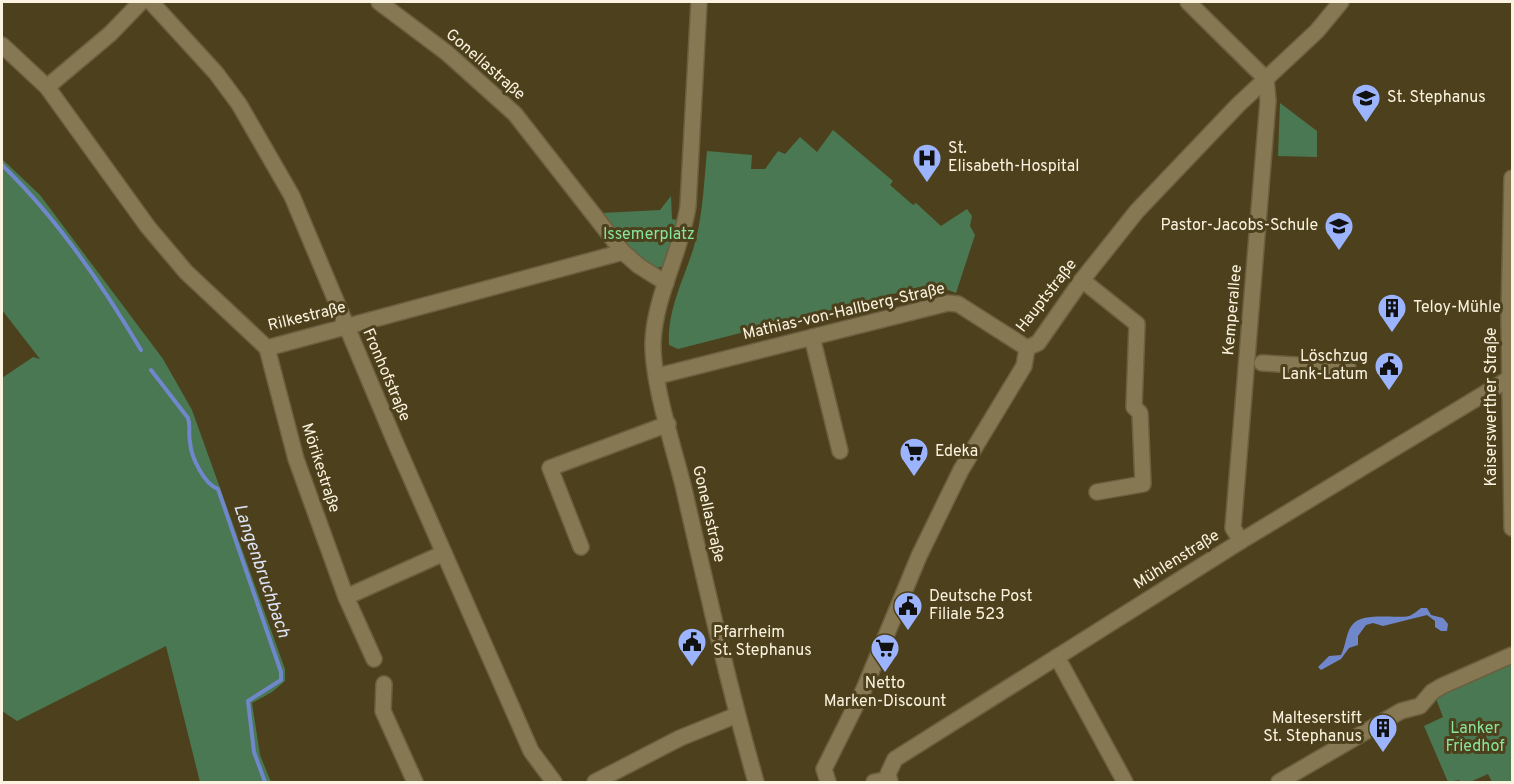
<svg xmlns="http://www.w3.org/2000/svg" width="1514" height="784" font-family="Overpass,sans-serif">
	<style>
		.green { fill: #497852 }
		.water { fill: #7087cc }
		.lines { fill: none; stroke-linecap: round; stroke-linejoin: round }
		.stream { stroke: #7087cc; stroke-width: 4 }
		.minor-casing { stroke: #6b5f3f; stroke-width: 18 }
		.minor { stroke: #867853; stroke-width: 15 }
		.labels { text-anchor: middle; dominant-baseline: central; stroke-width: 6; stroke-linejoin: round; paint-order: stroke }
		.street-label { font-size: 16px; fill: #fbf3df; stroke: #4d401c }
		.poi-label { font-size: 16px; fill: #fbf3df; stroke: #4d401c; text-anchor: start }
		.park-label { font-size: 16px; fill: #88e69c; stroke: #4d401c }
		.water-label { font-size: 18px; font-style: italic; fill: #dde4f7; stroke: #4d401c }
	</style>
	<rect width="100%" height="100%" fill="#4d401c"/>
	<g class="green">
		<polygon points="1280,103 1317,131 1317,157 1278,156"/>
		<path d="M 833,130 L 893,181 L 890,185 L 913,205 L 916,203 L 941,226 L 967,209 L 972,216 L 970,226 L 975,235 L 956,293 L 932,284 L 678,349 L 669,345 C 667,308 685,278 695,243 C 703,213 704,182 707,151 L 752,155 L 751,169 L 765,169 L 778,151 L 785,154 L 800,137 L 817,152 Z"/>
		<polygon points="2,159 40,195 163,359 192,410 285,669 285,681 272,692 252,703 260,755 271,782 200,782 166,646 17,721 2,711 2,378 33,357 40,359 2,310"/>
		<polygon points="671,196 672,219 677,220 664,266 656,268 629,251 602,213 660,210"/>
		<polygon points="1512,661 1512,782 1492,782 1488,774 1470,782 1460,782 1459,780 1448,782 1424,726 1443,717 1435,696"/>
	</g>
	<path class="water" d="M 1421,608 L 1427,608 L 1431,615 L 1443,618 L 1448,624 L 1447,631 L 1441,631 L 1435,627 L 1435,621 L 1427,615 L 1383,626 L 1373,623 L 1366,625 L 1358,636 L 1358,645 L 1349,648 L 1341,659 L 1321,670 L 1318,667 L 1329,656 L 1341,655 C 1346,646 1346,631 1353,624 C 1364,612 1395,619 1409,616 C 1413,615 1418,610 1421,608 Z"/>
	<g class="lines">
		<g class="stream">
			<path d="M 2,165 C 57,218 102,284 141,350"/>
			<path d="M 151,370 L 188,418 C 191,427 188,433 190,442 C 191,457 204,484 218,489 L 281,672 L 281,680 L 248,701 L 254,752 L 265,782"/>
		</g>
		<g class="minor-casing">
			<g id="minor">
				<polyline points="151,2 216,73 239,104 292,196 396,444 531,751 554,782"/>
				<polyline points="379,2 447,53 515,114 623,252"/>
				<path d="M 699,2 L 688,206 C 681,253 655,295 653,342 C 652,381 673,446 683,485 C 706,585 728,684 756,782"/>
				<polyline points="1188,2 1266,79"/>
				<polyline points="2,45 47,87 148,227 186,272 267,348 623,252 639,266 666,283"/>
				<polyline points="47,87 110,34 141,2"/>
				<polyline points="1512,178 1509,317 1512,528"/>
				<polyline points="1082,280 1137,324 1134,407 1140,413 1143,484 1097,492"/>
				<polyline points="812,337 840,451"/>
				<polyline points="267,348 296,459 346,597 374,659"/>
				<polyline points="1027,348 1038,343 1082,280 1137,211 1238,105 1317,31 1341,2"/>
				<polyline points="1262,363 1348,368"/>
				<polyline points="658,376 948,303 958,304 1027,348"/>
				<polyline points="1241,541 1233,528 1268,101 1266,79"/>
				<polyline points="581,547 550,468 668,424"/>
				<polyline points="346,597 444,553"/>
				<polyline points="1057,657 1125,782"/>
				<polyline points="384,684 383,711 415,782"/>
				<polyline points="595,782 680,738 737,715"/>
				<polyline points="828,782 824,769 864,689 919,556 961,470 1024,366 1027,348"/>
				<polyline points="874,782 889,779"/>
				<polyline points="890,782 888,774 895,759 1241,541 1512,377"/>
				<polyline points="1279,782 1401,711 1420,706 1432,692 1442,686 1512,655"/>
			</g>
		</g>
		<use href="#minor" class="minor"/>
	</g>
	<defs>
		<g id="school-pin" transform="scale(1.5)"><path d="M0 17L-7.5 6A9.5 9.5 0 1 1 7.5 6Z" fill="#9cb4fd" stroke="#4d401c"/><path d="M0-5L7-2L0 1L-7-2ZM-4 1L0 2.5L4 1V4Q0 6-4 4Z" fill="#111"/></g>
		<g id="hospital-pin" transform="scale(1.5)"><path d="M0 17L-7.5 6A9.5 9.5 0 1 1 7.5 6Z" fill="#9cb4fd" stroke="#4d401c"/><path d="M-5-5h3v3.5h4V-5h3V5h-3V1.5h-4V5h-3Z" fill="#111"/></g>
		<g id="building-pin" transform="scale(1.5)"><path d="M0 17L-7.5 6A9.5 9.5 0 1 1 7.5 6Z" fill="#9cb4fd" stroke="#4d401c"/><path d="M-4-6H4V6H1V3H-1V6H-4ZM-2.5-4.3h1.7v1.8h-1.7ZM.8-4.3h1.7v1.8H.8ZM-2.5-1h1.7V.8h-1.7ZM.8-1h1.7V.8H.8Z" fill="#111"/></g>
		<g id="civic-pin" transform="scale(1.5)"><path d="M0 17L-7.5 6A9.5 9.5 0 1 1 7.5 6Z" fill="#9cb4fd" stroke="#4d401c"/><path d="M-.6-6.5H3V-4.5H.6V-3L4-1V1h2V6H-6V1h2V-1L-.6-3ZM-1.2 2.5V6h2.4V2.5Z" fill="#111"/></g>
		<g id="supermarket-pin" transform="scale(1.5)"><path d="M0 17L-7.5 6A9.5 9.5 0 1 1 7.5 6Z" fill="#9cb4fd" stroke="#4d401c"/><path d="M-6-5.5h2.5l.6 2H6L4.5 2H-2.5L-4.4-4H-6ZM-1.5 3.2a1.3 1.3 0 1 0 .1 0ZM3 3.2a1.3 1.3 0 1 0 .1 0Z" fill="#111"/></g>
	</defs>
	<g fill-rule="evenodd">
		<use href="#school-pin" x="1366" y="98"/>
		<use href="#hospital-pin" x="927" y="158"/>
		<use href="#school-pin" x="1339" y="226"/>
		<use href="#building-pin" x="1392" y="308"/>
		<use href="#civic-pin" x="1389" y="366"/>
		<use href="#supermarket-pin" x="914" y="452"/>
		<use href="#civic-pin" x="908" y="606"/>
		<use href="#civic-pin" x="692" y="642"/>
		<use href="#supermarket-pin" x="885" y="648"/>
		<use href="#building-pin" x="1383" y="728"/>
	</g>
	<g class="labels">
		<g class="street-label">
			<text transform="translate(485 65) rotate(41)">Gonellastraße</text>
			<text transform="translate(1047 296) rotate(-52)">Hauptstraße</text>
			<text transform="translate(1233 310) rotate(-85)">Kemperallee</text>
			<text transform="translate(844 312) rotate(-13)">Mathias-von-Hallberg-Straße</text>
			<text transform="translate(307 317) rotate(-14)">Rilkestraße</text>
			<text transform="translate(386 375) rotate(67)">Fronhofstraße</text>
			<text transform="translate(1492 407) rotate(-90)">Kaiserswerther Straße</text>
			<text transform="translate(320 468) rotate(72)">Mörikestraße</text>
			<text transform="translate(708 514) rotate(77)">Gonellastraße</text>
			<text transform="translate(1177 560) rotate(-32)">Mühlenstraße</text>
		</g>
		<g class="poi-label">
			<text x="1387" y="98">St. Stephanus</text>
			<text x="948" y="149">St.<tspan x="948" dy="18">Elisabeth-Hospital</tspan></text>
			<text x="1318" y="226" text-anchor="end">Pastor-Jacobs-Schule</text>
			<text x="1413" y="308">Teloy-Mühle</text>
			<text x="1368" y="357" text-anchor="end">Löschzug<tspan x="1368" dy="18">Lank-Latum</tspan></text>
			<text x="935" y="452">Edeka</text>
			<text x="929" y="597">Deutsche Post<tspan x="929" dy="18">Filiale 523</tspan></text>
			<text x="713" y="633">Pfarrheim<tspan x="713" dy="18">St. Stephanus</tspan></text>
			<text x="885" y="684" text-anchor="middle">Netto<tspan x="885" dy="18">Marken-Discount</tspan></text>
			<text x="1362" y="719" text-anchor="end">Malteserstift<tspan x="1362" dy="18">St. Stephanus</tspan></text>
		</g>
		<g class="park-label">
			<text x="649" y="235">Issemerplatz</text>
			<text x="1475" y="729">Lanker<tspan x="1475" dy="18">Friedhof</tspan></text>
		</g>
		<g class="water-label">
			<text transform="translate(261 571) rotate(71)">Langenbruchbach</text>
		</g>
	</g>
	<rect width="1514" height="784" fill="none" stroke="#fbf3df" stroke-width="6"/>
</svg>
